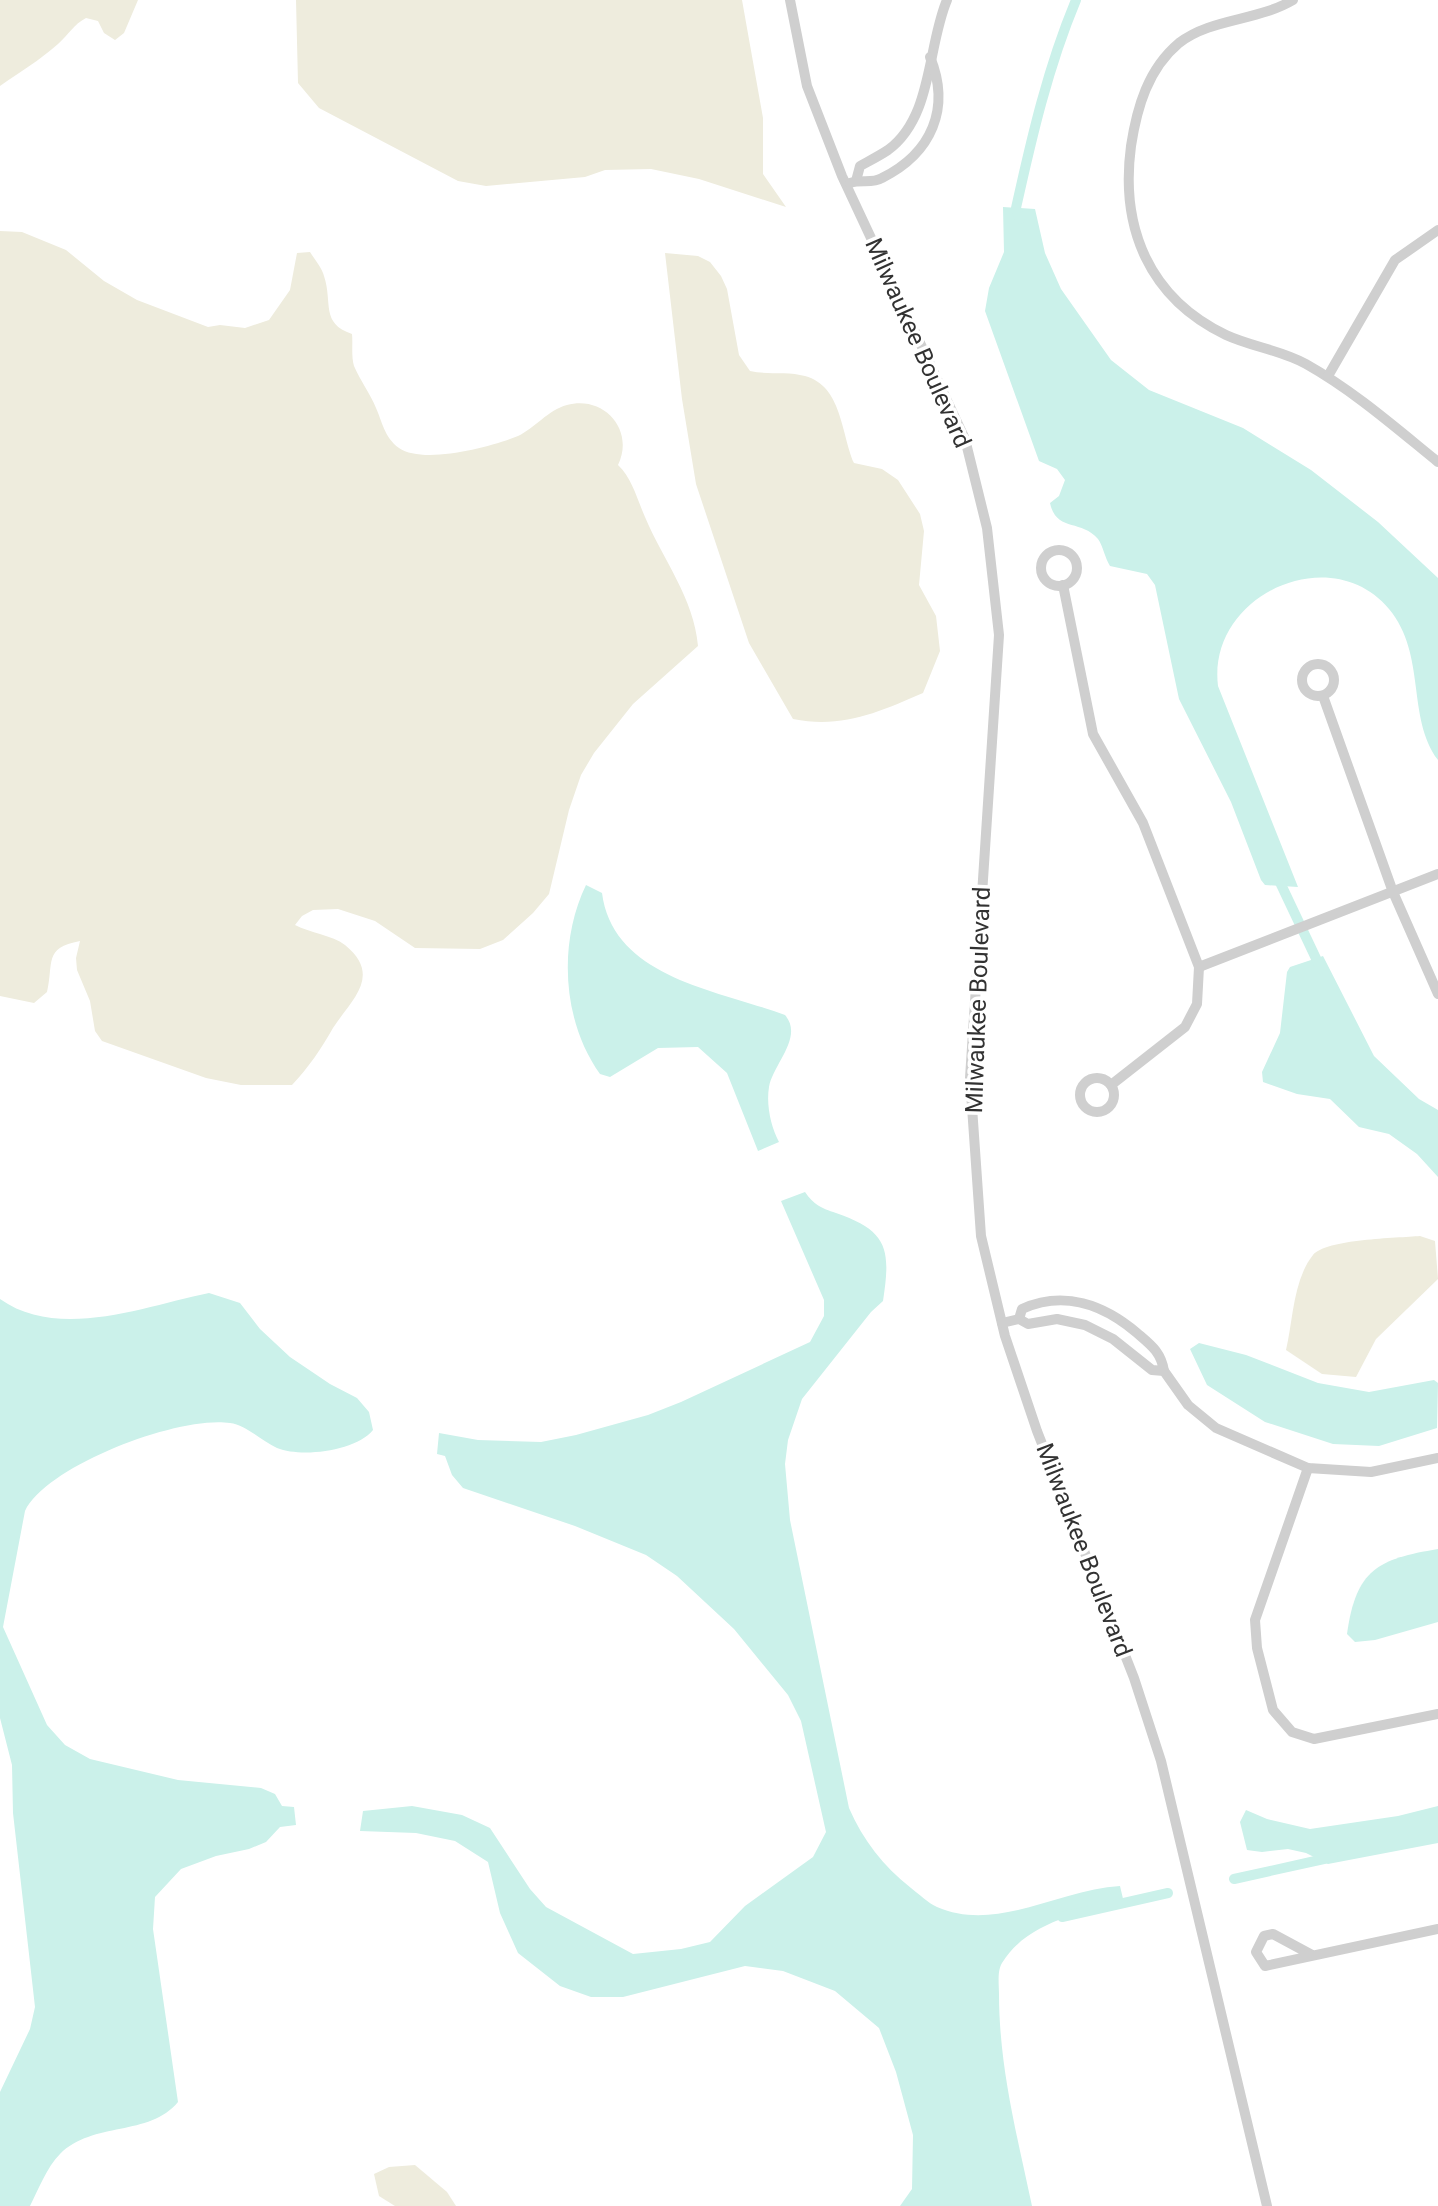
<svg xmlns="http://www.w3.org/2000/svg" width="1438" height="2206" font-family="Roboto,sans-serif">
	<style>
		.green { fill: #eeecdd }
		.water { fill: #cbf1ea }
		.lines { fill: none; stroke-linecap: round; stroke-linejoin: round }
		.canal { stroke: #cbf1ea; stroke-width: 10 }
		.street { stroke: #cfcfcf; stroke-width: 10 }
		.labels { text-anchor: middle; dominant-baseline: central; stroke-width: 7; stroke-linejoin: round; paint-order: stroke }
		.street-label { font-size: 24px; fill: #323232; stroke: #fff }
	</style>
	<rect width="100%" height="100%" fill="#fff"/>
	<g class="green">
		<path d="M 0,0 L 138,0 L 124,33 L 115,40 L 104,33 L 98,21 L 86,18 C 73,25 69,34 58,44 C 40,60 20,72 0,86 Z"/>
		<polygon points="296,0 742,0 763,118 763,174 786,207 699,179 651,169 605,170 585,177 486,186 458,181 319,108 298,83"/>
		<path d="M 0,231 L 22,232 L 66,250 L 104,281 L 137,300 L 208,327 L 220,325 L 245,328 L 269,320 L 290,290 L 297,253 L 310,252 C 315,260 322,268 324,276 C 333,303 320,323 352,334 C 353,344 351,356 354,366 C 360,380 371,395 376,408 C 382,421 384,437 399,448 C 423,465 492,447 518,436 C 535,428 548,410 567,405 C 604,395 635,430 618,465 C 632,478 637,499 645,517 C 663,560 694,598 698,646 L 633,704 L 594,753 L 581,775 L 569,810 L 549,894 L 533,913 L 503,940 L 480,949 L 415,948 L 375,921 L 338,909 L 313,910 L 302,916 L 295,925 C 310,933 332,935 345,945 C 383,976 351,1000 333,1028 C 321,1049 309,1067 292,1085 L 241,1085 L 206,1078 L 102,1041 L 95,1031 L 90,1001 L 77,970 L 76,958 L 80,941 C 43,948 54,963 47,992 L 34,1003 L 0,996 Z"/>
		<path d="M 665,253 L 698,256 L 710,262 L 721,276 L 727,289 L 739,355 L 750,371 C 768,375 788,371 805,376 C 842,386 841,433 854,463 L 882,469 L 898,480 L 920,514 L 924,531 L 919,585 L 936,616 L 940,651 L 923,693 C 879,712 842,729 793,719 L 749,643 L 696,484 L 682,399 Z"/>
		<path d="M 1420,1236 L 1435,1241 L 1438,1279 L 1376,1339 L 1356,1377 L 1322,1374 L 1286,1350 C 1293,1321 1293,1280 1313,1255 C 1326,1239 1397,1238 1420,1236 Z"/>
		<polygon points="415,2165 447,2192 456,2206 395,2206 379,2196 374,2174 389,2167"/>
	</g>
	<g class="water">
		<path d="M 1003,207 L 1035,209 L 1045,253 L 1061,289 L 1111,360 L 1149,390 L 1243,428 L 1311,470 L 1378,522 L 1438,578 L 1438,760 C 1406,717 1427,655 1389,609 C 1331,539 1207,595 1218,686 L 1298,887 L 1265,885 L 1261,880 L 1231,802 L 1179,699 L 1155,585 L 1147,574 L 1110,566 C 1105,558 1103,546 1098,539 C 1081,519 1056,532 1050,503 L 1059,496 L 1065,480 L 1057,469 L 1039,461 L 985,311 L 989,288 L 1004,252 Z"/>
		<path d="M 586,885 L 602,893 C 613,978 718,990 785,1015 C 804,1037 773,1064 769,1087 C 766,1105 771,1127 779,1142 L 758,1151 L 727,1073 L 698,1047 L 658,1048 L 610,1077 L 600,1074 C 562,1021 558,943 586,885 Z"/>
		<polygon points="1323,956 1374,1056 1419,1099 1438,1110 1438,1177 1417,1154 1389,1134 1359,1127 1330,1099 1297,1094 1263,1082 1262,1072 1280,1033 1287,972 1290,967"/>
		<path d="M 805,1192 C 814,1205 821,1208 836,1213 C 888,1231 891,1249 883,1301 L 871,1312 L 802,1399 L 788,1440 L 785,1464 L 790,1520 L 849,1808 C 863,1840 883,1866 911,1888 C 919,1894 928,1903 937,1907 C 997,1933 1060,1889 1120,1886 L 1124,1903 C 1081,1912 1027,1922 1002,1963 C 997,1971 999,1985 999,1994 C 999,2067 1017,2135 1032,2206 L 900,2206 L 912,2189 L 913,2135 L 896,2072 L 879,2028 L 835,1991 L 783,1971 L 745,1966 L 623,1997 L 591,1997 L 560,1986 L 518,1953 L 500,1913 L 488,1862 L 455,1841 L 416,1833 L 360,1831 L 363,1811 L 412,1806 L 462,1815 L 490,1828 L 530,1889 L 546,1907 L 633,1954 L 681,1949 L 710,1942 L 745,1906 L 813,1857 L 826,1832 L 801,1721 L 788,1695 L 734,1629 L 677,1576 L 646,1555 L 575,1526 L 463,1488 L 452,1475 L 445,1456 L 437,1454 L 439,1433 L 478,1440 L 541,1442 L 576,1435 L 648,1415 L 681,1402 L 810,1342 L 824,1316 L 824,1300 L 781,1201 Z"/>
		<path d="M 209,1293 L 240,1303 L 260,1329 L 290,1357 L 330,1384 L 357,1398 L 369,1412 L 373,1430 C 356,1451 302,1458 277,1448 C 262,1441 246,1425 230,1423 C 180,1415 47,1465 25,1511 L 3,1627 L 47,1725 L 65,1745 L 90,1759 L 178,1780 L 261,1788 L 275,1794 L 282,1806 L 294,1807 L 296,1825 L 280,1827 L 266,1842 L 249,1849 L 216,1856 L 181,1869 L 155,1897 L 153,1929 L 178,2102 C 149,2137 93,2121 60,2154 C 47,2167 38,2190 30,2206 L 0,2206 L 0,2092 L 30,2029 L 35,2007 L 13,1813 L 12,1765 L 0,1718 L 0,1299 C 59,1341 145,1306 209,1293 Z"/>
		<polygon points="1199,1343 1246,1355 1318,1383 1369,1392 1434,1380 1438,1383 1437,1428 1379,1446 1333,1444 1265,1422 1207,1385 1190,1349"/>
		<path d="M 1438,1549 L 1438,1622 L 1375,1640 L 1355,1642 L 1347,1634 C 1356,1569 1378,1559 1438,1549 Z"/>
		<polygon points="1438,1806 1438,1843 1328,1864 1306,1853 1288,1849 1262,1852 1247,1850 1240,1822 1246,1810 1267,1819 1310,1829 1398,1816"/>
	</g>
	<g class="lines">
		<g class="canal">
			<path d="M 1020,219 L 1016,208 C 1032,136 1048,67 1076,0"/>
			<polyline points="1277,876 1321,969"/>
			<polyline points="1234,1879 1333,1857"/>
			<polyline points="1062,1917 1168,1893"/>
		</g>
		<g class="street">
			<polyline points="790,0 807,86 842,176 965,439 987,528 999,635 970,1078 981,1236 1005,1336 1037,1431 1134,1678 1161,1761 1267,2206"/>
			<path d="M 1293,0 C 1258,21 1211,18 1179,43 C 1148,69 1137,107 1131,146 C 1120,228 1149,298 1226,335 C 1252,347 1281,350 1306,364 C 1354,391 1396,428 1438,462"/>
			<path d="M 856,181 L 860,166 C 869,161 879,156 888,150 C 933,117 927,47 947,0"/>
			<path d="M 850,183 C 861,179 872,184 882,178 C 932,153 951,108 930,57"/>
			<polyline points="1328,376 1395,260 1438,230"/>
			<circle cx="1059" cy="568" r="18"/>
			<polyline points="1063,585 1093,734 1143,823 1199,967 1197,1004 1185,1027 1111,1085"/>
			<circle cx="1318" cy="680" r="16"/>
			<polyline points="1323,696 1393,892 1438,994"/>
			<polyline points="1199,967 1438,874"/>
			<circle cx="1097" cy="1095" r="17"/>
			<path d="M 1002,1323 L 1019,1319 L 1028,1324 L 1057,1319 L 1085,1325 L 1113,1339 L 1152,1370 L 1164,1371 C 1161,1352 1151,1345 1137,1333 C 1104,1305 1064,1290 1022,1309 L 1019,1319"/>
			<polyline points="1164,1371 1188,1405 1216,1428 1308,1468 1371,1472 1438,1458"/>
			<polyline points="1308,1468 1255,1620 1257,1648 1273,1710 1292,1732 1314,1739 1438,1714"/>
			<polyline points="1312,1955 1273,1934 1264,1936 1256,1952 1265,1966 1438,1929"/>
		</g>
	</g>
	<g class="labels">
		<g class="street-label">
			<text transform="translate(918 343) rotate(66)">Milwaukee Boulevard</text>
			<text transform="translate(978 1000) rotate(-88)">Milwaukee Boulevard</text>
			<text transform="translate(1084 1550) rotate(69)">Milwaukee Boulevard</text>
		</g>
	</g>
</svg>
